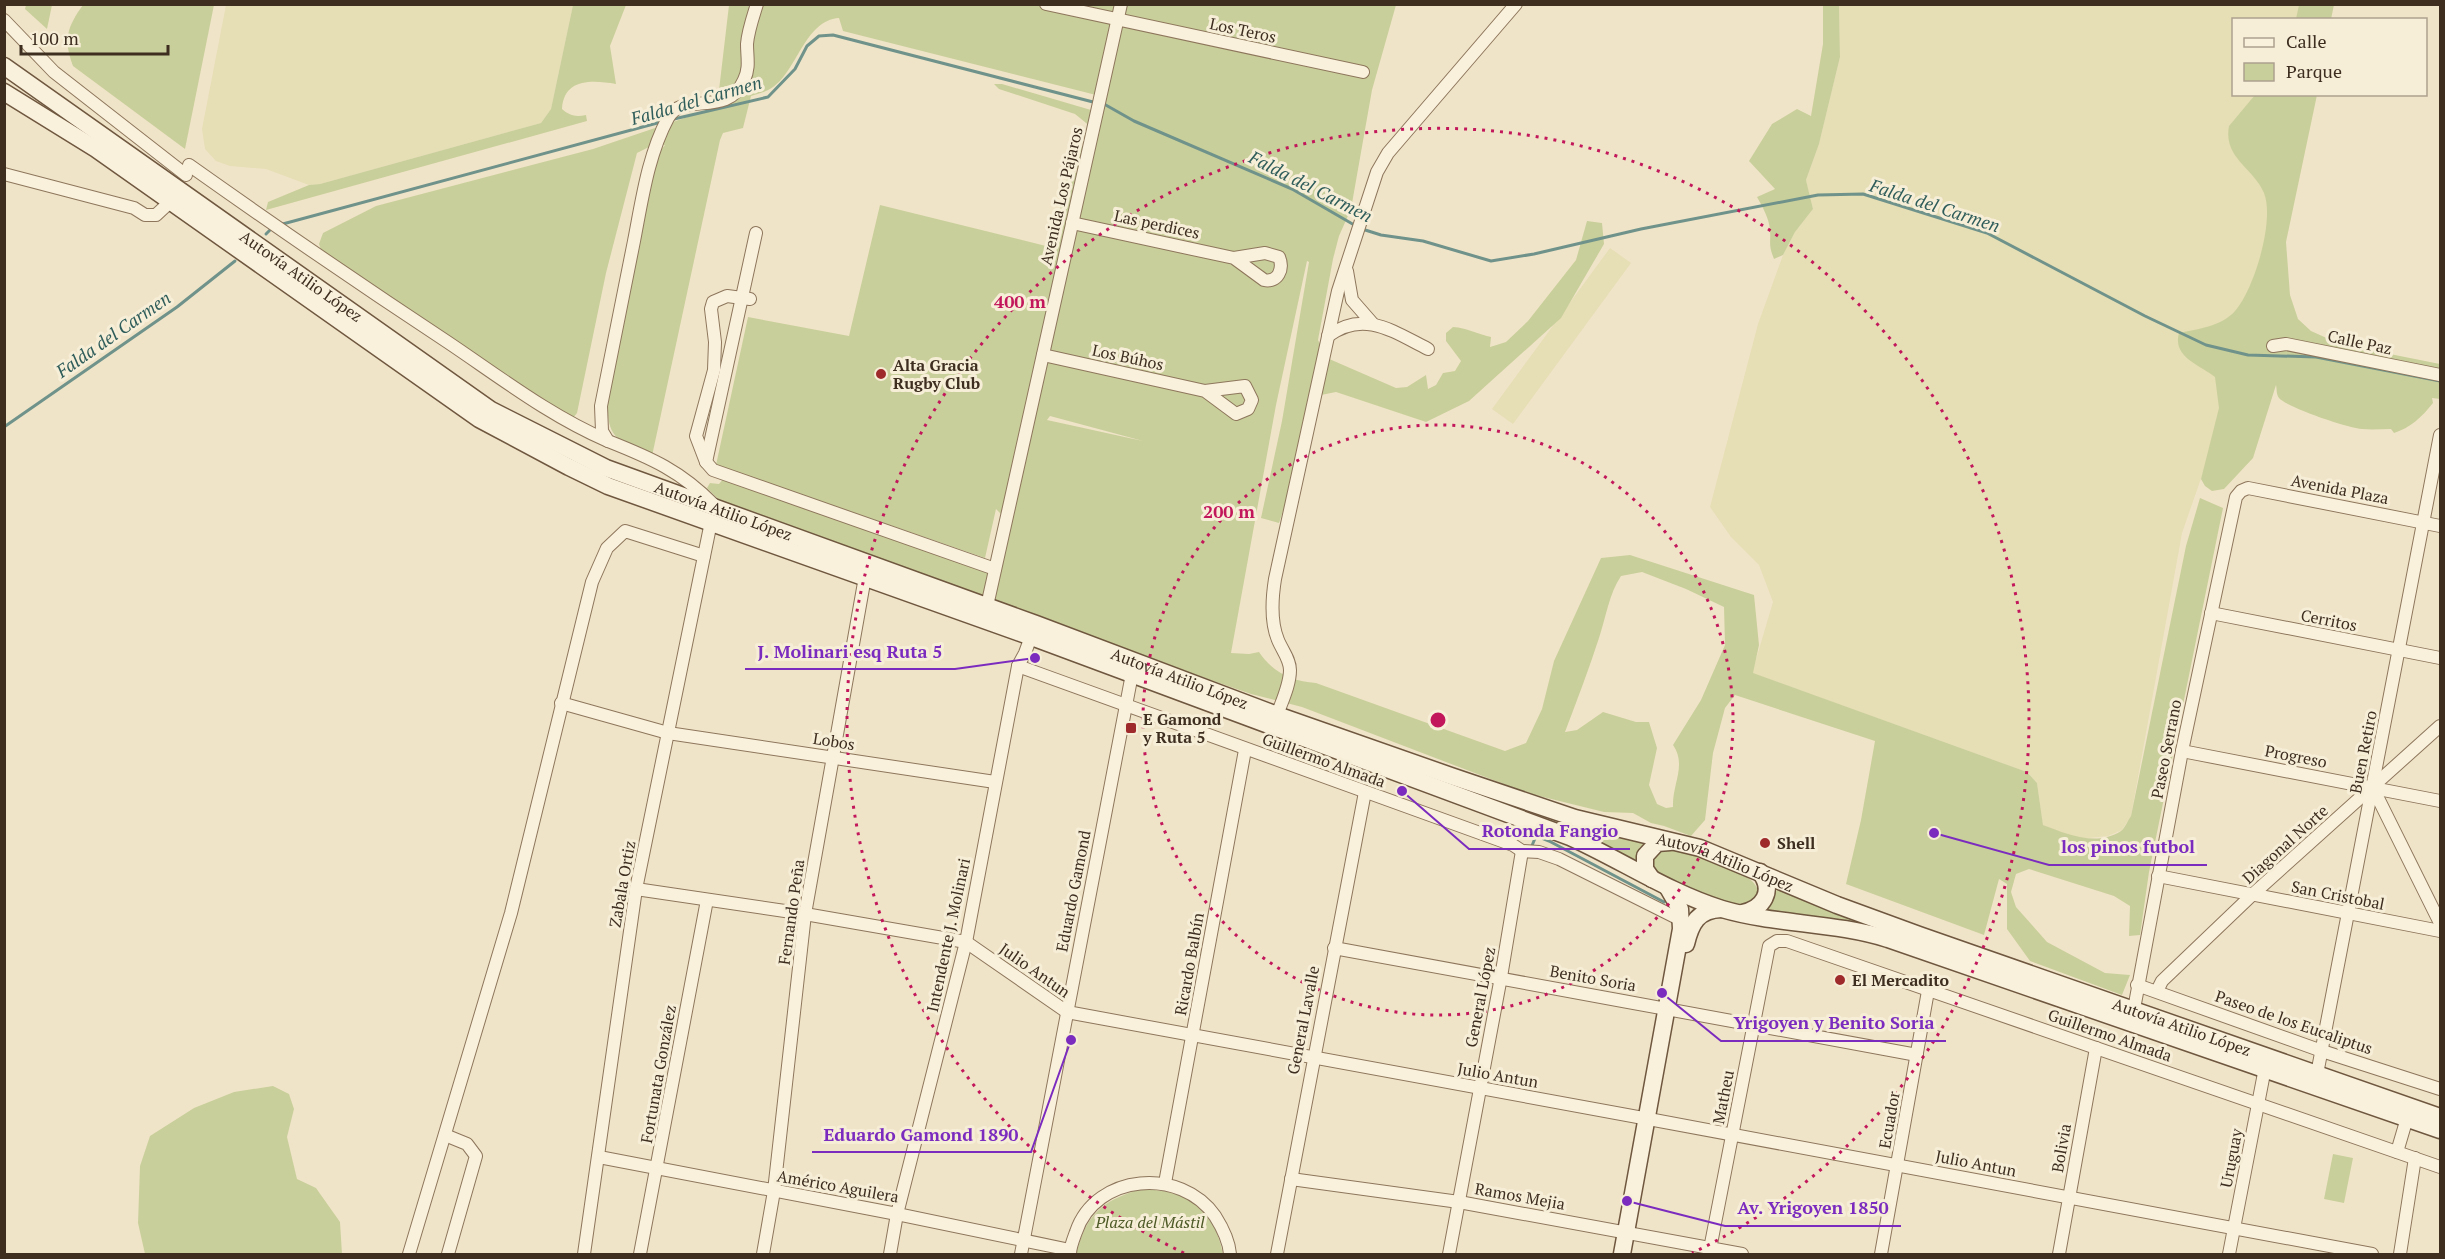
<svg xmlns="http://www.w3.org/2000/svg" width="2445" height="1259" font-family="'PT Serif',serif">
	<style>
		.farmland { fill: #e6deb5 }
		.green { fill: #c9cf9b; fill-rule: evenodd }
		.lines { fill: none; stroke-linecap: round; stroke-linejoin: round }
		.stream { stroke: #6f938a; stroke-width: 3 }
		.minor-casing { stroke: #8d765c; stroke-width: 14 }
		.secondary-casing { stroke: #6f573f; stroke-width: 19 }
		.minor { stroke: #faf1dc; stroke-width: 12 }
		.secondary { stroke: #faf1dc; stroke-width: 16 }
		.ring { fill: none; stroke: #c2185b; stroke-width: 3; stroke-dasharray: 3 6 }
		.poi-dot { fill: #9e2a2b; stroke: #f7eed8; stroke-width: 2 }
		.labels { text-anchor: middle; dominant-baseline: central; stroke-width: 6; stroke-linejoin: round; paint-order: stroke }
		.street-label { font-size: 16px; fill: #3d2e20; stroke: #f7eed8 }
		.poi-label { font-size: 16px; font-weight: bold; fill: #3d2e20; stroke: #f7eed8; text-anchor: start }
		.park-label { font-size: 16px; font-style: italic; fill: #4d5a26; stroke: #f7eed8 }
		.water-label { font-size: 18px; font-style: italic; fill: #2f5d5a; stroke: #f7eed8 }
		.centre { fill: #c2185b; stroke: #f7eed8; stroke-width: 3 }
		.ring-label { font-size: 18px; text-anchor: middle; font-weight: bold; fill: #c2185b; stroke: #f7eed8; stroke-width: 6; stroke-linejoin: round; paint-order: stroke }
		.leader { fill: none; stroke: #7b2cbf; stroke-width: 2 }
		.callout-dot { fill: #7b2cbf; stroke: #f7eed8; stroke-width: 2 }
		.callout-label { font-size: 18px; text-anchor: middle; font-weight: bold; fill: #7b2cbf; stroke: #f7eed8; stroke-width: 6; stroke-linejoin: round; paint-order: stroke }
	</style>
	<rect width="100%" height="100%" fill="#f0e4c8"/>
	<g class="farmland">
		<polygon points="226,5 573,5 551,109 541,123 320,184 309,185 266,169 230,166 216,161 205,149 202,129"/>
		<polygon points="1839,5 2303,5 2300,19 2234,20 2234,94 2260,95 2268,188 2269,253 2222,368 2227,404 2182,533 2131,816 2122,830 2108,836 2078,839 2043,825 2037,783 2027,772 1752,673 1773,602 1759,565 1731,537 1710,507 1758,324 1783,255 1795,232 1813,209 1806,180 1819,144 1840,57"/>
		<polygon points="1610,248 1631,263 1513,424 1492,409"/>
	</g>
	<g class="green">
		<polygon points="26,5 52,5 47,29 25,9"/>
		<path d="M 83,5 L 214,5 L 185,149 L 73,66 C 63,40 67,27 83,5 Z"/>
		<path d="M 573,5 L 626,5 L 610,46 L 616,84 C 592,80 564,78 562,109 C 570,116 576,117 586,115 L 587,121 L 266,210 L 268,202 L 309,185 L 320,184 L 541,123 L 551,109 Z"/>
		<path d="M 729,5 L 1396,5 L 1372,90 L 1351,209 L 1339,236 L 1333,259 L 1318,340 L 1327,358 L 1396,388 L 1407,387 L 1426,375 L 1428,389 L 1436,385 L 1443,373 L 1455,371 L 1461,361 L 1446,341 L 1446,333 L 1453,327 C 1467,328 1477,334 1491,337 L 1490,347 L 1506,342 L 1528,321 L 1576,260 L 1587,221 L 1602,223 L 1604,244 L 1561,318 L 1469,401 L 1426,422 L 1336,392 L 1321,395 L 1279,523 L 1261,518 L 1282,421 L 1309,262 L 1307,261 L 1276,405 L 1231,653 L 1249,654 L 1259,652 C 1273,673 1292,681 1316,683 L 1505,751 L 1526,743 L 1542,709 L 1554,661 L 1601,558 L 1630,555 L 1754,595 L 1759,645 L 1753,673 L 2027,772 L 2037,783 L 2043,825 C 2067,834 2096,847 2121,831 C 2125,828 2128,820 2131,816 L 2186,546 L 2200,498 L 2223,508 L 2149,872 L 2140,935 L 2129,936 L 2130,906 L 2114,896 L 2029,869 L 2016,874 L 2011,892 L 2016,907 L 2047,942 L 2105,973 L 2130,975 L 2122,995 L 2030,961 L 2007,929 L 2007,884 L 1999,879 L 1984,935 L 1846,884 L 1861,820 L 1875,741 L 1735,695 L 1725,708 L 1713,753 L 1705,820 L 1691,836 L 1664,826 L 1651,823 L 1633,813 L 1604,812 L 1527,793 L 1302,707 L 1251,694 L 1179,669 L 725,506 L 707,488 L 710,483 L 719,484 L 724,478 L 999,573 L 1010,523 L 996,509 L 985,558 L 716,465 L 748,317 L 849,336 L 880,205 L 1054,248 C 1057,235 1062,185 1067,179 C 1069,176 1076,173 1080,171 L 1070,165 L 1068,158 L 1073,151 L 1084,146 L 1091,127 L 1075,114 L 999,89 L 994,84 L 1002,84 L 1091,110 L 1100,96 L 843,31 L 839,18 C 805,20 797,71 773,87 C 766,92 758,94 751,96 L 743,128 L 723,133 L 720,140 L 652,456 C 619,440 606,441 608,400 L 646,199 L 659,152 L 665,145 L 651,146 L 637,153 L 606,273 L 577,413 L 573,418 L 537,400 L 321,250 L 319,244 L 323,233 L 376,206 L 593,149 L 717,107 ZM 1050,416 L 1143,441 L 1047,420 ZM 1642,572 L 1686,589 L 1724,607 L 1725,645 L 1701,700 L 1673,745 C 1687,765 1672,784 1673,807 L 1666,808 L 1657,804 L 1649,785 L 1657,748 L 1649,722 L 1636,722 L 1603,712 L 1577,730 L 1565,732 C 1577,700 1589,669 1599,638 C 1606,617 1609,594 1621,576 Z"/>
		<path d="M 1823,5 L 1839,5 L 1840,57 L 1819,144 L 1806,180 L 1813,209 L 1795,232 L 1783,255 L 1774,259 C 1768,244 1771,244 1770,230 C 1769,218 1763,208 1757,197 L 1775,189 L 1749,161 L 1772,124 L 1797,109 L 1811,116 L 1823,44 Z"/>
		<polygon points="2299,5 2334,5 2331,19 2296,19"/>
		<path d="M 2255,95 L 2317,95 L 2286,242 L 2290,295 L 2298,319 L 2311,331 L 2340,344 L 2440,364 L 2440,399 L 2432,398 L 2433,403 C 2422,417 2410,428 2394,433 L 2391,429 C 2381,429 2372,430 2362,429 C 2348,428 2288,408 2279,398 C 2276,394 2277,389 2276,385 L 2253,458 L 2224,489 L 2212,491 L 2205,486 L 2201,479 L 2219,408 L 2215,377 C 2200,365 2172,357 2179,333 C 2198,329 2222,326 2235,311 C 2254,290 2275,220 2264,193 C 2254,168 2223,158 2229,126 Z"/>
		<polygon points="1570,822 1649,841 1639,848 1638,865 1567,831"/>
		<path d="M 1663,848 C 1679,851 1771,872 1756,897 C 1753,901 1750,903 1745,904 C 1723,906 1675,882 1654,873 L 1651,855 Z"/>
		<polygon points="1779,887 1880,928 1762,911"/>
		<polygon points="273,1086 289,1094 294,1109 287,1137 297,1179 316,1188 340,1222 342,1254 145,1254 138,1223 140,1166 150,1136 194,1108 234,1092"/>
		<polygon points="2333,1154 2353,1158 2344,1203 2324,1199"/>
		<path d="M 1140,1189 C 1188,1190 1213,1207 1223,1254 L 1076,1254 C 1087,1214 1100,1202 1140,1189 Z"/>
	</g>
	<g class="lines">
		<g class="stream">
			<polyline points="1104,104 1134,121 1292,189 1356,226"/>
			<polyline points="674,119 768,97 795,69 807,46 819,36 833,35 1097,103"/>
			<polyline points="279,225 661,122"/>
			<polyline points="1362,229 1381,235 1423,241 1491,261 1534,254 1641,229 1818,195 1863,194 1987,233 2145,316 2206,345 2248,355 2316,357 2440,381"/>
			<polyline points="266,234 273,227"/>
			<polyline points="4,427 177,307 235,261"/>
			<polyline points="1527,832 1549,841 1664,902"/>
			<polyline points="1531,848 1536,836"/>
		</g>
		<g class="minor-casing">
			<g id="minor">
				<polyline points="1046,4 1363,72"/>
				<polyline points="4,20 54,72 186,175"/>
				<path d="M 189,165 C 275,226 361,285 449,343 C 501,378 550,416 608,441"/>
				<polyline points="4,174 134,208 145,215 156,215 170,202"/>
				<path d="M 1072,223 L 1234,258 L 1265,253 L 1279,257 C 1284,269 1278,283 1264,280 L 1234,258"/>
				<polyline points="1347,271 1352,300 1373,324"/>
				<polyline points="750,299 727,296 713,302 711,309 715,342 714,370 696,436 706,462 713,470 995,569"/>
				<path d="M 1328,336 C 1364,309 1394,332 1428,349"/>
				<polyline points="2273,346 2286,344 2440,375"/>
				<polyline points="1043,355 1205,391 1245,386 1252,400 1248,409 1236,414 1205,391"/>
				<polyline points="706,462 756,233"/>
				<path d="M 714,505 C 681,471 651,458 608,441 L 602,431 L 601,406 C 612,351 623,296 634,241 C 642,200 648,155 668,118 C 683,90 727,119 744,80 C 750,68 747,57 747,44 C 748,31 753,17 757,4"/>
				<polyline points="987,606 1121,4"/>
				<polyline points="2211,613 2440,658"/>
				<polyline points="1018,666 1513,845 1522,851 1539,852 1559,859 1681,920"/>
				<polyline points="561,703 668,733 995,782"/>
				<path d="M 1277,715 C 1282,701 1290,685 1290,670 C 1290,659 1282,650 1278,640 C 1270,621 1272,598 1275,579 L 1338,291 L 1377,172 L 1388,153 L 1516,4"/>
				<polyline points="2182,751 2440,801"/>
				<polyline points="2373,788 2440,923"/>
				<polyline points="2158,876 2440,931"/>
				<polyline points="636,889 805,914 966,942 1067,1012 1654,1120 2372,1254"/>
				<path d="M 1334,948 C 1529,982 1722,1021 1917,1055"/>
				<polyline points="2137,985 2322,1051 2440,1089"/>
				<polyline points="2157,991 2162,981 2252,895 2440,726"/>
				<polyline points="2134,1009 2182,751 2236,497 2241,491 2248,488 2440,526"/>
				<polyline points="2317,1074 2440,435"/>
				<polyline points="445,1135 467,1144 476,1156 448,1254"/>
				<polyline points="2397,1152 2407,1118"/>
				<polyline points="599,1157 897,1214 1070,1250"/>
				<polyline points="1291,1179 1459,1202 1742,1254"/>
				<polyline points="1165,1183 1245,750"/>
				<polyline points="409,1254 511,913 592,582 607,548 625,531 704,556"/>
				<polyline points="584,1254 636,889 711,522"/>
				<polyline points="640,1254 707,900"/>
				<polyline points="763,1254 774,1191 805,914 865,577"/>
				<polyline points="890,1254 897,1214 966,942 1018,666 1025,653 1033,631"/>
				<polyline points="1021,1254 1132,674"/>
				<path d="M 1070,1254 C 1070,1247 1073,1240 1076,1232 C 1096,1173 1181,1167 1215,1216 C 1222,1227 1229,1241 1230,1254"/>
				<polyline points="1277,1254 1365,792"/>
				<polyline points="1449,1254 1501,977 1522,851"/>
				<polyline points="1709,1254 1769,946 1777,941 1787,941 2440,1167"/>
				<polyline points="1881,1254 1928,991"/>
				<polyline points="2059,1254 2096,1048"/>
				<polyline points="2229,1254 2265,1068"/>
				<polyline points="2400,1254 2415,1158"/>
			</g>
		</g>
		<g class="secondary-casing">
			<g id="secondary">
				<path id="s1" d="M 4,66 L 491,410 L 606,468 L 1036,624 L 1277,715 L 1451,776 L 1575,818 L 1700,848 L 1837,905 L 1919,935 L 2440,1117"/>
				<path d="M 4,92 L 96,149 L 479,419 L 569,467 L 608,486 L 1037,639 L 1570,837 C 1621,860 1668,892 1722,909 C 1777,925 1834,922 1888,939 L 2440,1130"/>
				<polyline points="1652,879 1645,869 1645,856 1657,843 1670,842"/>
				<path d="M 1742,913 C 1763,909 1775,891 1760,872"/>
				<path d="M 1686,944 C 1691,923 1698,910 1721,909"/>
				<polyline points="1622,1254 1681,929 1680,909 1668,888"/>
			</g>
		</g>
		<use href="#minor" class="minor"/>
		<use href="#secondary" class="secondary"/>
	</g>
	<g class="ring">
		<circle cx="1438" cy="720" r="295"/>
		<path d="M1184 1253A591 591 0 1 1 1692 1253"/>
	</g>
	<g class="poi-dot">
		<circle cx="881" cy="374" r="6"/>
		<rect x="1125" y="722" width="12" height="12" rx="3"/>
		<circle cx="1765" cy="843" r="6"/>
		<circle cx="1840" cy="980" r="6"/>
	</g>
	<g class="labels">
		<g class="street-label">
			<text transform="translate(1243 30) rotate(12)">Los Teros</text>
			<text transform="translate(1061 196) rotate(-77)">Avenida Los Pájaros</text>
			<text transform="translate(1157 224) rotate(12)">Las perdices</text>
			<text stroke="none"><textPath href="#s1" startOffset="364">Autovía Atilio López</textPath></text>
			<text transform="translate(2360 342) rotate(12)">Calle Paz</text>
			<text transform="translate(1128 357) rotate(12)">Los Búhos</text>
			<text transform="translate(2340 489) rotate(11)">Avenida Plaza</text>
			<text stroke="none"><textPath href="#s1" startOffset="850">Autovía Atilio López</textPath></text>
			<text transform="translate(2329 620) rotate(11)">Cerritos</text>
			<text stroke="none"><textPath href="#s1" startOffset="1336">Autovía Atilio López</textPath></text>
			<text transform="translate(834 741) rotate(9)">Lobos</text>
			<text transform="translate(2166 749) rotate(-79)">Paseo Serrano</text>
			<text transform="translate(2363 752) rotate(-79)">Buen Retiro</text>
			<text transform="translate(2296 756) rotate(11)">Progreso</text>
			<text transform="translate(1324 760) rotate(20)">Guillermo Almada</text>
			<text transform="translate(2285 844) rotate(-42)">Diagonal Norte</text>
			<text stroke="none"><textPath href="#s1" startOffset="1912">Autovía Atilio López</textPath></text>
			<text transform="translate(622 884) rotate(-80)">Zabala Ortiz</text>
			<text transform="translate(1073 891) rotate(-79)">Eduardo Gamond</text>
			<text transform="translate(2338 895) rotate(11)">San Cristobal</text>
			<text transform="translate(791 912) rotate(-82)">Fernando Peña</text>
			<text transform="translate(948 935) rotate(-78)">Intendente J. Molinari</text>
			<text transform="translate(1189 964) rotate(-80)">Ricardo Balbín</text>
			<text transform="translate(1035 970) rotate(35)">Julio Antun</text>
			<text transform="translate(1593 978) rotate(10)">Benito Soria</text>
			<text transform="translate(1480 997) rotate(-79)">General López</text>
			<text transform="translate(1303 1020) rotate(-79)">General Lavalle</text>
			<text transform="translate(2294 1022) rotate(19)">Paseo de los Eucaliptus</text>
			<text stroke="none"><textPath href="#s1" startOffset="2398">Autovía Atilio López</textPath></text>
			<text transform="translate(2110 1035) rotate(19)">Guillermo Almada</text>
			<text transform="translate(658 1074) rotate(-80)">Fortunata González</text>
			<text transform="translate(1498 1075) rotate(10)">Julio Antun</text>
			<text transform="translate(1723 1097) rotate(-79)">Matheu</text>
			<text transform="translate(1889 1120) rotate(-80)">Ecuador</text>
			<text transform="translate(2061 1148) rotate(-80)">Bolivia</text>
			<text transform="translate(2231 1158) rotate(-79)">Uruguay</text>
			<text transform="translate(1976 1163) rotate(11)">Julio Antun</text>
			<text transform="translate(838 1186) rotate(10)">Américo Aguilera</text>
			<text transform="translate(1520 1196) rotate(10)">Ramos Mejia</text>
		</g>
		<g class="poi-label">
			<text x="893" y="365">Alta Gracia<tspan x="893" dy="18">Rugby Club</tspan></text>
			<text x="1143" y="719">E Gamond<tspan x="1143" dy="18">y Ruta 5</tspan></text>
			<text x="1777" y="843">Shell</text>
			<text x="1852" y="980">El Mercadito</text>
		</g>
		<g class="park-label">
			<text x="1150" y="1222">Plaza del Mástil</text>
		</g>
		<g class="water-label">
			<text transform="translate(696 100) rotate(-16)">Falda del Carmen</text>
			<text transform="translate(1311 186) rotate(27)">Falda del Carmen</text>
			<text transform="translate(1935 205) rotate(18)">Falda del Carmen</text>
			<text transform="translate(113 334) rotate(-35)">Falda del Carmen</text>
		</g>
	</g>
	<circle cx="1438" cy="720" r="9" class="centre"/>
	<g class="ring-label">
		<text x="1020" y="308">400 m</text>
		<text x="1229" y="518">200 m</text>
	</g>
	<path class="leader" d="M1035 658L955 669H745M1402 791L1469 849H1630M1934 833L2049 865H2207M1662 993L1721 1041H1946M1071 1040L1031 1152H812M1627 1201L1725 1226H1901"/>
	<g class="callout-dot">
		<circle cx="1035" cy="658" r="6"/>
		<circle cx="1402" cy="791" r="6"/>
		<circle cx="1934" cy="833" r="6"/>
		<circle cx="1662" cy="993" r="6"/>
		<circle cx="1071" cy="1040" r="6"/>
		<circle cx="1627" cy="1201" r="6"/>
	</g>
	<g class="callout-label">
		<text x="850" y="658">J. Molinari esq Ruta 5</text>
		<text x="1550" y="837">Rotonda Fangio</text>
		<text x="2128" y="853">los pinos futbol</text>
		<text x="1834" y="1029">Yrigoyen y Benito Soria</text>
		<text x="921" y="1141">Eduardo Gamond 1890</text>
		<text x="1813" y="1214">Av. Yrigoyen 1850</text>
	</g>
	<rect width="2445" height="1259" fill="none" stroke="#3d2e20" stroke-width="12"/>
	<rect x="2232" y="18" width="195" height="78" fill="#f7eed8" stroke="#ada18e" stroke-width="1.5"/>
	<rect x="2244" y="38" width="30" height="9" fill="#faf1dc" stroke="#ada18e" stroke-width="1.5"/>
	<text x="2286" y="48" font-size="18" fill="#3d2e20">Calle</text>
	<rect x="2244" y="63" width="30" height="18" fill="#c9cf9b" stroke="#ada18e" stroke-width="1.5"/>
	<text x="2286" y="78" font-size="18" fill="#3d2e20">Parque</text>
	<path d="M21 45v9h147v-9" fill="none" stroke="#3d2e20" stroke-width="3"/>
	<text x="30" y="45" font-size="18" fill="#3d2e20" stroke="#f7eed8" stroke-width="4.5" paint-order="stroke">100 m</text>
</svg>
